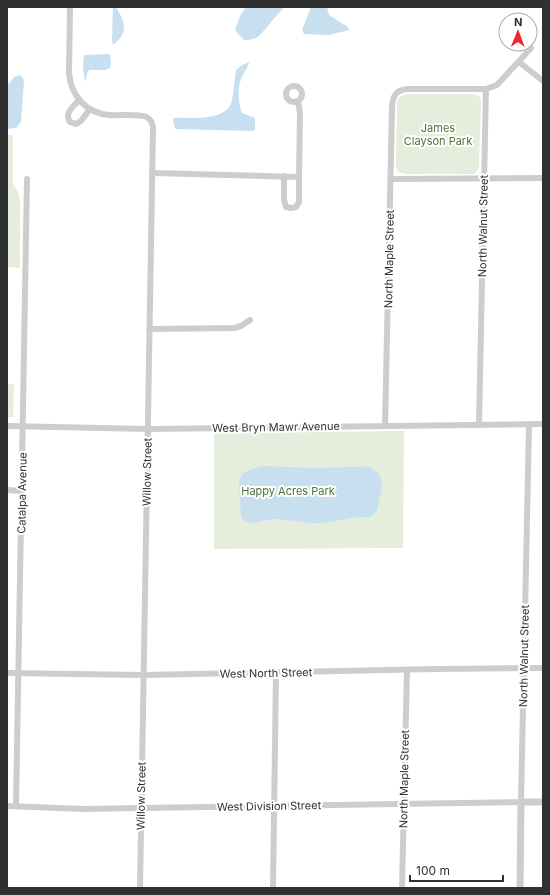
<svg xmlns="http://www.w3.org/2000/svg" width="550" height="895" font-family="Inter,sans-serif">
	<style>
		.green { fill: #e5eedd }
		.water { fill: #c7dfef }
		.lines { fill: none; stroke-linecap: round; stroke-linejoin: round }
		.minor { stroke: #cdcdcd; stroke-width: 6 }
		.tertiary { stroke: #cdcdcd; stroke-width: 7 }
		.labels { text-anchor: middle; dominant-baseline: central; stroke-width: 4; stroke-linejoin: round; paint-order: stroke }
		.park-label { font-size: 11px; fill: #517039; stroke: #fff }
		.street-label { font-size: 11px; fill: #303030; stroke: #fff }
	</style>
	<rect width="100%" height="100%" fill="#fff"/>
	<g class="green">
		<polygon points="407,94 474,94 479,96 481,102 479,163 479,168 476,172 473,174 406,174 398,172 396,167 397,102 399,97"/>
		<polygon points="7,135 13,135 13,184 18,192 20,201 20,268 7,267"/>
		<polygon points="7,384 14,384 13,417 7,417"/>
		<polygon points="404,431 403,548 214,549 214,433"/>
	</g>
	<g class="water">
		<path d="M 113,7 L 116,7 C 126,23 128,33 113,45 L 112,40 Z"/>
		<path d="M 246,7 L 284,7 L 260,35 C 255,39 251,40 244,40 L 235,30 L 240,16 Z"/>
		<polygon points="311,7 327,7 329,15 348,27 349,30 329,35 304,34 302,30"/>
		<polygon points="110,54 111,62 110,68 105,70 89,70 87,74 85,82 83,68 84,55"/>
		<path d="M 249,62 C 248,68 244,72 242,77 C 237,87 238,103 242,113 L 255,118 L 255,130 L 252,131 L 176,129 L 174,126 L 173,118 C 190,117 222,122 231,104 C 233,100 235,76 236,70 L 242,65 Z"/>
		<polygon points="20,75 23,78 24,81 21,122 16,128 7,129 7,86 14,77"/>
		<path d="M 265,466 C 294,468 323,468 352,467 C 359,467 368,465 373,469 C 385,477 382,488 379,500 C 378,508 377,514 369,517 C 353,516 336,522 320,523 C 305,524 290,519 274,519 C 265,519 246,529 241,516 C 240,510 241,504 240,497 C 237,472 242,471 265,466 Z"/>
	</g>
	<g class="lines">
		<g class="minor">
			<path d="M 70,7 L 69,73 C 71,96 86,113 109,115 C 121,116 135,113 147,117 L 151,121 L 153,127 L 140,888"/>
			<polyline points="519,62 543,81"/>
			<circle cx="294" cy="94" r="8"/>
			<path d="M 79,100 C 73,107 64,113 70,122 L 76,124 L 81,121 L 90,109"/>
			<polyline points="152,173 299,177 300,113 298,101"/>
			<polyline points="284,176 284,200 286,207 291,208 296,207 299,202 299,177"/>
			<polyline points="391,179 543,178"/>
			<polyline points="149,329 234,328 241,326 250,320"/>
			<polyline points="479,425 486,89"/>
			<polyline points="7,426 148,429 543,424"/>
			<path d="M 385,426 L 392,107 C 393,96 395,90 408,89 L 486,89 L 497,85 L 531,48"/>
			<polyline points="7,490 22,491"/>
			<polyline points="7,673 143,675 436,669 543,668"/>
			<polyline points="7,806 84,809 141,808 521,802 529,425"/>
			<polyline points="16,806 27,179"/>
			<polyline points="273,888 276,673"/>
			<polyline points="402,888 407,670"/>
		</g>
		<polyline class="tertiary" points="520,888 521,802 543,802"/>
	</g>
	<g class="labels">
		<g class="park-label">
			<text x="438" y="128">James<tspan x="438" dy="13">Clayson Park</tspan></text>
			<text x="288" y="491">Happy Acres Park</text>
		</g>
		<g class="street-label">
			<text transform="translate(483 226) rotate(-89)">North Walnut Street</text>
			<text transform="translate(389 259) rotate(-89)">North Maple Street</text>
			<text transform="translate(276 427) rotate(-1)">West Bryn Mawr Avenue</text>
			<text transform="translate(147 472) rotate(-89)">Willow Street</text>
			<text transform="translate(22 493) rotate(-89)">Catalpa Avenue</text>
			<text transform="translate(524 656) rotate(-89)">North Walnut Street</text>
			<text transform="translate(266 673) rotate(-1)">West North Street</text>
			<text transform="translate(404 779) rotate(-89)">North Maple Street</text>
			<text transform="translate(141 796) rotate(-89)">Willow Street</text>
			<text transform="translate(269 806) rotate(-1)">West Division Street</text>
		</g>
	</g>
	<rect width="550" height="895" fill="none" stroke="#303030" stroke-width="16"/>
	<g transform="translate(518 32) rotate(1)"><circle r="19" fill="#ffffff" stroke="#acacac"/>
	<path d="M0-3L7 15L0 10L-7 15Z" fill="#f4252e"/>
	<text y="-6" font-size="11" font-weight="bold" text-anchor="middle" fill="#303030">N</text>
	</g>
	<path d="M410 875v6h93v-6" fill="none" stroke="#303030" stroke-width="2"/>
	<text x="416" y="875" font-size="12" fill="#303030" stroke="#ffffff" stroke-width="3" paint-order="stroke">100 m</text>
</svg>
